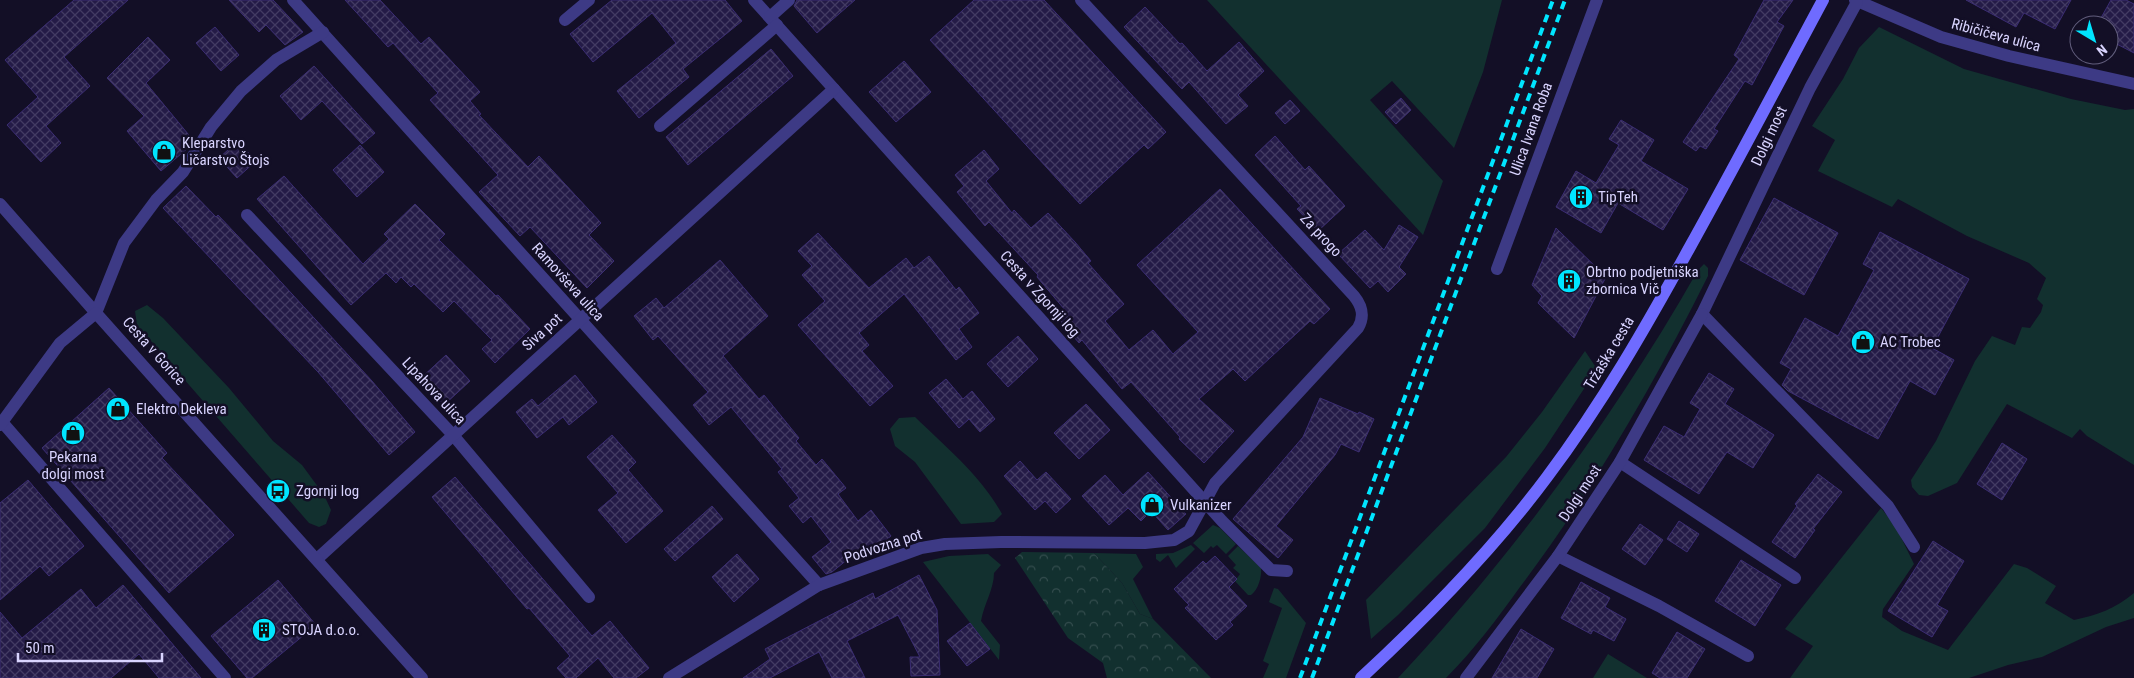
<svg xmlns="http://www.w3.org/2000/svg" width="2134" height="678" font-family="'Roboto Condensed',sans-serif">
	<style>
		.grass { fill: #12302f }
		.forest { fill: url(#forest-crowns) }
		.building { fill: url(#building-cross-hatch); stroke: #3b2d73 }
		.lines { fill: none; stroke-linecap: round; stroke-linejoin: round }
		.minor { stroke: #3d3a85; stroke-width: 12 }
		.tertiary { stroke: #3d3a85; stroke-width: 12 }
		.secondary { stroke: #6f6bff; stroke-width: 12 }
		.rail { stroke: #00e5ff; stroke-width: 4; stroke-dasharray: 8 6; stroke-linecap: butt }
		.labels { text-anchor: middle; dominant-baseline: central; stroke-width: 5; stroke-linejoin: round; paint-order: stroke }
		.street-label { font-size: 15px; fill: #d9d4ff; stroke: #130f26 }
		.poi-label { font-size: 15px; fill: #d9d4ff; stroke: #130f26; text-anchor: start }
	</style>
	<defs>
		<pattern id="forest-crowns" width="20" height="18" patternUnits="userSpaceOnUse" patternTransform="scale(1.25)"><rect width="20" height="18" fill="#12302f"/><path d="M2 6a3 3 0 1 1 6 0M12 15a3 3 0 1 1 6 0" fill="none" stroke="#344d4e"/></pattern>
		<pattern id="building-cross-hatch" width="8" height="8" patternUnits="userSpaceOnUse" patternTransform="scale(1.25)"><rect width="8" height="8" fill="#241b47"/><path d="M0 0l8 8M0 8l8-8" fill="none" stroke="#433b63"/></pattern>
	</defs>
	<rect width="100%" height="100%" fill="#130f26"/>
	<g class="grass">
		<polygon points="1207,0 1502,0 1483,72 1454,148 1392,81 1370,100 1443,181 1423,235"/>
		<polygon points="1879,27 1964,69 2071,99 2125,110 2134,109 2134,465 2087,436 2080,429 2072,438 2007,404 1957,483 1928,496 1919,495 1912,487 1911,480 1936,441 1975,361 1992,336 2015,345 2022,327 2030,328 2041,312 2043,305 2037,299 2046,278 2029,263 1967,236 1898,199 1892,207 1818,171 1835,140 1812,126 1843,79 1859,48"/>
		<path d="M 1704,264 L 1708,268 L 1708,276 C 1654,384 1593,490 1520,587 C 1497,619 1474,650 1446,678 L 1398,678 C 1513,555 1615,416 1698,270 Z"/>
		<polygon points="147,305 163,318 229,388 273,441 302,465 324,495 331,510 326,524 319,527 309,523 137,325 135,311"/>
		<polygon points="1585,351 1597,369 1545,448 1485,528 1398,615 1371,639 1366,600 1506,457 1542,412"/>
		<path d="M 915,417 C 946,447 981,476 1002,514 L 994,522 L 961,524 L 915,462 L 895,446 L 890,429 L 899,418 Z"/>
		<path d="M 1881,508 L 1896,527 L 1914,564 L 1883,609 L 1882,617 L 1902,631 L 1948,650 L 2014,564 L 2027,568 L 2056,586 L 2045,603 L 2074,620 C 2097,615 2115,609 2134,593 L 2134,618 L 2106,627 L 2042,657 L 2008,665 L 1969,678 L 1790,678 L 1813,646 L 1785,629 Z"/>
		<polygon points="1213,525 1220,528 1236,544 1226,554 1217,545 1213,548 1211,546 1204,553 1193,543"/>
		<polygon points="1191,545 1195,549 1176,568 1168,555 1160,562 1156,559 1156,554 1173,553"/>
		<path d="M 1238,546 L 1261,568 C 1262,577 1258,590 1251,595 L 1248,595 L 1235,581 L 1240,574 L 1233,568 L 1236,565 L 1228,556 Z"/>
		<polygon points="1094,553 1136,554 1143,567 1133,579 1153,619 1140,614 1122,583"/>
		<path d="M 988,554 L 1001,565 L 994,573 C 994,589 984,604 981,621 L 1000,645 L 999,660 L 923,562 L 949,556 Z"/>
		<polygon points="1274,588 1278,589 1306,623 1286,678 1263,678 1269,664 1263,661 1282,608 1269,602"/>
		<polygon points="1608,654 1647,678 1593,678"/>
	</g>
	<polygon class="forest" points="1022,552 1094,553 1122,583 1140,614 1153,619 1211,678 1107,678 1103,663 1068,638 1015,558"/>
	<g class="building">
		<polygon points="74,0 128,0 64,57 90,86 46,126 61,143 41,162 7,125 38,97 5,60"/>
		<polygon points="229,0 273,0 303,32 285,45 266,25 259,32"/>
		<polygon points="345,0 380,0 421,44 429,37 480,92 470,101 481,114 479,115 528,167 539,156 601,223 589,235 614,261 587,288 530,227 520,236 479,192 498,175 430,100 438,93 393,43 388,47"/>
		<polygon points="612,0 725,0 742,21 683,69 689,77 639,118 617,91 676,43 652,13 593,62 570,34"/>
		<polygon points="797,0 855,0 817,33 794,6"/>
		<polygon points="974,0 1044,0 1166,132 1148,149 1144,145 1080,204 930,40"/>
		<polygon points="1764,0 1793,0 1777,22 1784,26 1752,85 1745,81 1714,129 1718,131 1706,149 1700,146 1696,151 1683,142 1739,59 1734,55"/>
		<polygon points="1966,0 2071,0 2055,29 2024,13 2016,27"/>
		<polygon points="2111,0 2126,0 2134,4 2134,53 2109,40 2109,25 2097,25"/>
		<polygon points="1145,7 1180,44 1182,43 1207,71 1239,42 1264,71 1238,95 1248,106 1226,124 1189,82 1182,89 1124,27"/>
		<polygon points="215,27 239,55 221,71 196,43"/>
		<polygon points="148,37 170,60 146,83 193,140 188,148 161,171 127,131 144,116 107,78"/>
		<polygon points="771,49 793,76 688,165 666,137"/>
		<polygon points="904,61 931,92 896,122 869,92"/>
		<polygon points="314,66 375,133 362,144 322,101 301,120 280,96"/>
		<polygon points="1401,98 1411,110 1396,124 1385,112"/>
		<polygon points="1290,100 1300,111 1285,124 1275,113"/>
		<polygon points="1621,120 1654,140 1641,161 1688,189 1663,230 1618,203 1601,233 1556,207 1576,171 1596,183 1619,145 1609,139"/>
		<polygon points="1275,136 1305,170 1309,166 1345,206 1318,231 1297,209 1301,206 1255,155"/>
		<polygon points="238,141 256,161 237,178 219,158"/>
		<polygon points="360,145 384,172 357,197 333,170"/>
		<polygon points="984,150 999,169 986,181 1012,213 1014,210 1031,228 1048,213 1075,242 1091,261 1088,263 1124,304 1105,321 1129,350 1153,330 1173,354 1198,332 1137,265 1220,189 1330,309 1314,324 1310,321 1245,381 1233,369 1199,399 1234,431 1204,463 1179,439 1180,437 1131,382 1122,389 1082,340 1079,343 1057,317 1065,310 1037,277 1038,275 989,222 985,226 957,192 964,186 955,175"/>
		<polygon points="284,176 363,264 389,239 384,234 415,204 445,234 439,240 496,296 498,295 530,329 495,363 482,349 492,340 454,301 443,312 414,284 411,287 401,277 396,283 386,273 351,305 257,199"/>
		<polygon points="186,186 216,217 218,215 269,269 372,381 415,432 389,455 318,372 163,208"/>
		<polygon points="1774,198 1838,233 1804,295 1740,260"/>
		<polygon points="1399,225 1418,237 1399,267 1406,274 1388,292 1378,281 1370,288 1338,254 1365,230 1384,250"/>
		<polygon points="1556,228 1606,277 1574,338 1538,303 1542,296 1532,285"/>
		<polygon points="1880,232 1969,279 1932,348 1954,360 1935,395 1910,381 1878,439 1788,391 1782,385 1791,369 1780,363 1805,318 1838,336 1874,270 1863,264"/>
		<polygon points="818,233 869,288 906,258 914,268 929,256 956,290 959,287 979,313 959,329 972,347 956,360 904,294 859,333 869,345 862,351 893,386 870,406 798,325 825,301 802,275 812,266 798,251"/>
		<polygon points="720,260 768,316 723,356 759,399 764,395 799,438 796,441 816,465 822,459 846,488 838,494 858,521 871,510 891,536 869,553 864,546 832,572 826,574 812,557 831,542 811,516 803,523 789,506 799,498 778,472 782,469 731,407 709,425 693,405 708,392 658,336 653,340 634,316 656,298 664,308"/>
		<polygon points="1018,336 1038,359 1008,387 987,364"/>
		<polygon points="446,355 470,381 444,405 420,379"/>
		<polygon points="1709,373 1734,389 1725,404 1774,435 1753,468 1727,452 1699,494 1644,460 1664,426 1684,437 1700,409 1690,403"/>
		<polygon points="575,375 597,402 569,425 563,417 537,438 516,412 532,399 538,406"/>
		<polygon points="946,379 963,399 972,391 995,419 980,432 969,419 959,428 929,393"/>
		<polygon points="109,388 167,453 162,458 234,535 169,593 42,448"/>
		<polygon points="1320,398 1358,414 1359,412 1374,419 1359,452 1341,444 1335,455 1276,526 1293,540 1278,558 1233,519 1303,437"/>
		<polygon points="1086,404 1110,430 1079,459 1054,433"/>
		<polygon points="612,435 636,462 628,470 663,511 626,543 598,510 618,493 587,457"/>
		<polygon points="2002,443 2027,459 2002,500 1977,484"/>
		<polygon points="1020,461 1037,480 1046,472 1071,499 1056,513 1045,501 1035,510 1004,476"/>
		<polygon points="1148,472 1186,514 1168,530 1151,511 1141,521 1128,508 1109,525 1082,496 1105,475 1123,495"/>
		<polygon points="1818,474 1842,492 1813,529 1815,530 1795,558 1772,542 1797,506 1795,504"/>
		<polygon points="455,477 592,636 610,621 649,668 636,678 614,678 598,658 576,678 566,678 557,668 570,656 529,608 527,609 432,497"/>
		<polygon points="28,480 84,546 49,576 40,566 0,600 0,503"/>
		<polygon points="712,506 723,519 675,561 664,549"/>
		<polygon points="1679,521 1699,534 1687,552 1667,539"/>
		<polygon points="1640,524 1663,540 1645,565 1622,549"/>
		<polygon points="1933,541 1964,561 1937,605 1948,611 1932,637 1888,611"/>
		<polygon points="737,554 759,579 734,602 712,577"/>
		<polygon points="1215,556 1237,579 1229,587 1247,606 1230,622 1233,625 1216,640 1185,608 1189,605 1174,589 1203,561 1206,564"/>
		<polygon points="1741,560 1781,585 1755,626 1715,601"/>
		<polygon points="919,575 937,610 940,675 911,676 910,657 920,657 898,615 847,641 865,678 832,678 819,652 770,678 743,678 770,659 765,649 873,593 875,599"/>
		<polygon points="278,580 316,625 252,678 247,678 211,636"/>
		<polygon points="1581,582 1610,598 1605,607 1626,619 1614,641 1593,630 1591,634 1561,618"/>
		<polygon points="123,585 201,678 159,678 139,654 111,678 0,678 0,612 22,638 81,589 96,608"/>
		<polygon points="970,623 990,649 967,666 947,641"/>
		<polygon points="1521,629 1554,649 1537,678 1492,678"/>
		<polygon points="1677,632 1705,649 1687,678 1660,678 1652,673"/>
	</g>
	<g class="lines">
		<g class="minor">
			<polyline points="293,0 819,585"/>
			<polyline points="754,0 1222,521 1271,570 1287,571"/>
			<polyline points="1855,0 1941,37 2009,56 2134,84"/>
			<polyline points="1857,2 1810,88 1702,314 1888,506 1914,547"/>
			<polyline points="770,17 789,0"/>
			<polyline points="565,20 589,0"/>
			<polyline points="660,126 777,25"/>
			<polyline points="0,204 96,313 124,243 156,200 183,172 211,127 241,91 276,60 323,32"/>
			<polyline points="247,215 453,435 589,597"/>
			<polyline points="1497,269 1597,0"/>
			<polyline points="2,422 225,678"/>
			<polyline points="1620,462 1795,578"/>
			<polyline points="1558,556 1659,606 1748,656"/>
			<polyline points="317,559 834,89"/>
			<path d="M 669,678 L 819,585 L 921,548 L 945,544 L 1001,542 L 1145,543 L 1174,540 L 1189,531 L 1215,483 L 1358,328 C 1365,316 1362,306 1354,296 L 1081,0"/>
			<polyline points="1466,678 1558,556 1620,462 1702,314"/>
		</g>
		<polyline class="tertiary" points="0,425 60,343 96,313 422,678"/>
		<path class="secondary" d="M 1361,678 C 1428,616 1492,551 1547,477 C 1602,404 1647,325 1691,245 C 1736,164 1779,82 1823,0"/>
		<g class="rail">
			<polyline points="1300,678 1553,0"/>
			<polyline points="1312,678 1565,0"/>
		</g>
	</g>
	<defs>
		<g id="shop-disc" transform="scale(1.25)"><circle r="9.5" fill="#00e5ff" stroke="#130f26"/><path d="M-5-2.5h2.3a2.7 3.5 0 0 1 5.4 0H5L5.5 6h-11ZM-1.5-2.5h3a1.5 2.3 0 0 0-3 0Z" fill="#111"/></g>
		<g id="building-disc" transform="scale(1.25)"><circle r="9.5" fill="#00e5ff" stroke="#130f26"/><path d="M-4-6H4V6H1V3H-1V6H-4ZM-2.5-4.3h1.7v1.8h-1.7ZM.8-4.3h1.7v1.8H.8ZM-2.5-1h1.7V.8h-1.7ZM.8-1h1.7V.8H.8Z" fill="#111"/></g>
		<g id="bus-disc" transform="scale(1.25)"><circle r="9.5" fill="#00e5ff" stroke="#130f26"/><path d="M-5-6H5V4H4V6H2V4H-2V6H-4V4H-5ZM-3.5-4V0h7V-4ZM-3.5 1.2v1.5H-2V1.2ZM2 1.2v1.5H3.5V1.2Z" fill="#111"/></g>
	</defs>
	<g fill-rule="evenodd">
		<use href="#shop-disc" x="164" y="152"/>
		<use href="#building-disc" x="1581" y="197"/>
		<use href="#building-disc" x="1569" y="281"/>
		<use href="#shop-disc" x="1863" y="342"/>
		<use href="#shop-disc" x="118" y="409"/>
		<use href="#shop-disc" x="73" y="433"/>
		<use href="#bus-disc" x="278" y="491"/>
		<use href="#shop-disc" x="1152" y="505"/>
		<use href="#building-disc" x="264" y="630"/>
	</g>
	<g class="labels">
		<g class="street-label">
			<text transform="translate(1996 35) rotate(15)">Ribičičeva ulica</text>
			<text transform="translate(1531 129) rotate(-70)">Ulica Ivana Roba</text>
			<text transform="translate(1769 136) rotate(-65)">Dolgi most</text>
			<text transform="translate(1321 235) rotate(47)">Za progo</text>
			<text transform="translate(568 282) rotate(48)">Ramovševa ulica</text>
			<text transform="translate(1040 294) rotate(48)">Cesta v Zgornji log</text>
			<text transform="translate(542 332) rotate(-42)">Siva pot</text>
			<text transform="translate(154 351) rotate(48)">Cesta v Gorice</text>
			<text transform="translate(1609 353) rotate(-59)">Tržaška cesta</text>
			<text transform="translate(434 391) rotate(47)">Lipahova ulica</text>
			<text transform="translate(1580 493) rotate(-57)">Dolgi most</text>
			<text transform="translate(883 546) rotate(-18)">Podvozna pot</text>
		</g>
		<g class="poi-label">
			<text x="182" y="143">Kleparstvo<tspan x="182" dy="17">Ličarstvo Štojs</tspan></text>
			<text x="1598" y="197">TipTeh</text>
			<text x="1586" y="272">Obrtno podjetniška<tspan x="1586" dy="17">zbornica Vič</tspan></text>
			<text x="1880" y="342">AC Trobec</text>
			<text x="136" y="409">Elektro Dekleva</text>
			<text x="73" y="457" text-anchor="middle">Pekarna<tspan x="73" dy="17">dolgi most</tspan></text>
			<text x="296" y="491">Zgornji log</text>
			<text x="1170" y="505">Vulkanizer</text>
			<text x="282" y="630">STOJA d.o.o.</text>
		</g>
	</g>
	<g transform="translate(2094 40) rotate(142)"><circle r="24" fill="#130f26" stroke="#625e7d"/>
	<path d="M0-4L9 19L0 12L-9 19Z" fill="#00e5ff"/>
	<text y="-8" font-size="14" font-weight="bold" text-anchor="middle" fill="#d9d4ff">N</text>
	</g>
	<path d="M18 653v8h144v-8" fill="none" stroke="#d9d4ff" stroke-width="2.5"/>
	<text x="25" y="653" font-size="15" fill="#d9d4ff" stroke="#130f26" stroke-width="4" paint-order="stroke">50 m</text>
</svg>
